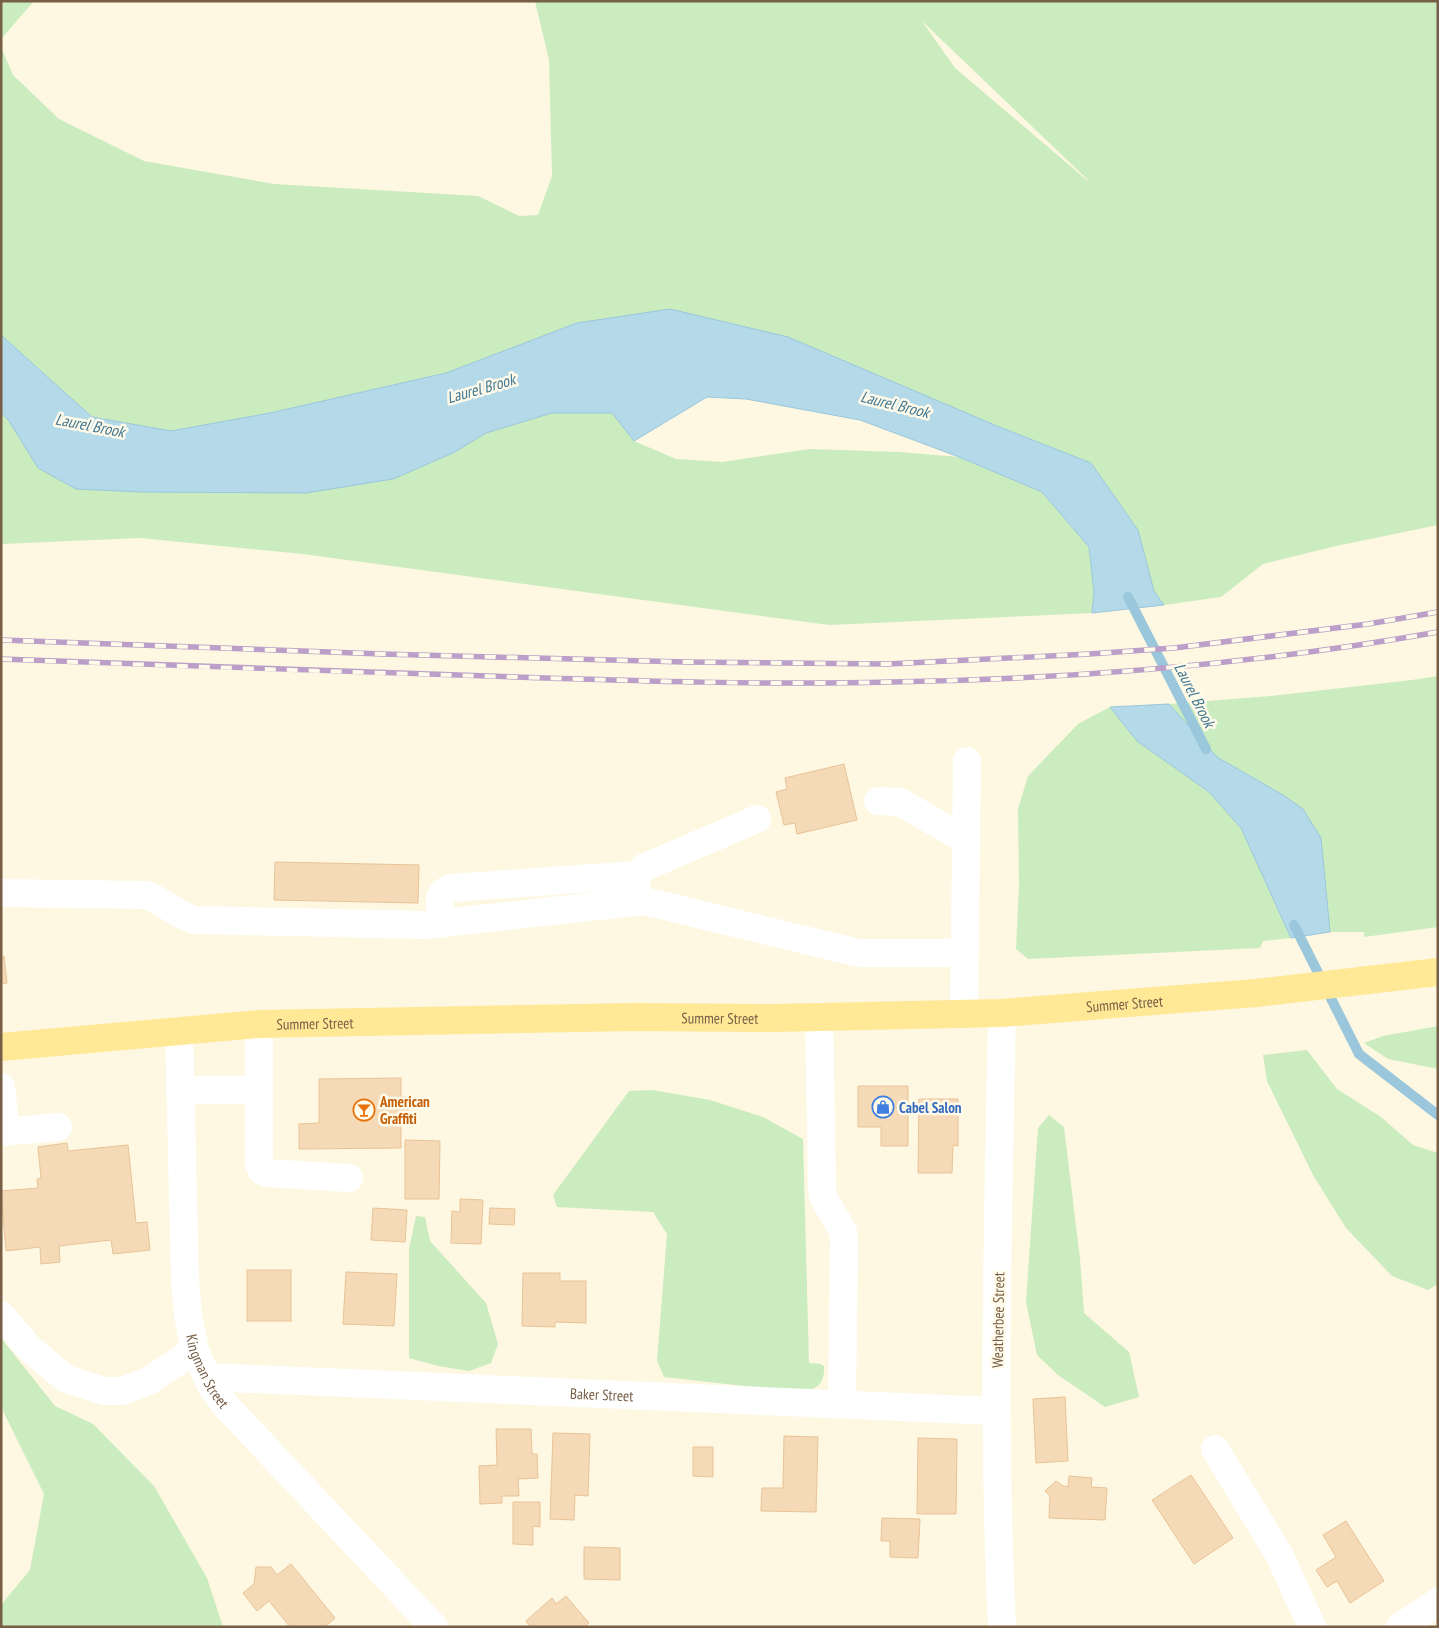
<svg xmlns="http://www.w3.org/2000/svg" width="1439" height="1628" font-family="'PT Sans Narrow',sans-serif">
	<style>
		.green { fill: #caecbf; fill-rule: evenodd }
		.water { fill: #b4d9e9; stroke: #9ac7db }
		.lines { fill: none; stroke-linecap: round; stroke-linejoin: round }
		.stream { stroke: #9ac7db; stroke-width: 10 }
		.building { fill: #f5dab7; stroke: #e9c396 }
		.minor { stroke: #fff; stroke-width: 28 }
		.major { stroke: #ffe997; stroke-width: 28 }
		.rail-casing { stroke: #bb9fc8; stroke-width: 5.5 }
		.rail { stroke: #fffae9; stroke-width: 4; stroke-dasharray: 11; stroke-linecap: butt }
		.labels { text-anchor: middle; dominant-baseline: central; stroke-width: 5; stroke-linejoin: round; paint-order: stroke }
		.street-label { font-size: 15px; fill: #775f46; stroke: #fffae9 }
		.food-label { font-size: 15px; font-weight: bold; fill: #c56008; stroke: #fffae9; text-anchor: start }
		.shop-label { font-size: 15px; font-weight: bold; fill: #366cbe; stroke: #fffae9; text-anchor: start }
		.water-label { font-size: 16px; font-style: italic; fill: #417894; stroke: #fffae9 }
	</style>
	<rect width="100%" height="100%" fill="#fef7e1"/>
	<g class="green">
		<polygon points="1,1 34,1 1,39"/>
		<path d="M 535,1 L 1438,1 L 1438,525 L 1336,546 L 1263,564 L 1221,597 L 1164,605 L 1154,591 L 1138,530 L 1091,463 L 997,426 L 577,323 L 446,373 L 270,413 L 171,431 L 92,417 L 1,335 L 1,47 L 13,75 L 59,119 L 144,161 L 274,184 L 478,196 L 519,216 L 538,215 L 552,176 L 549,60 ZM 922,21 L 1088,180 L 1088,181 L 955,68 Z"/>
		<polygon points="1,412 9,421 38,468 76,489 141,492 213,492 393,479 453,453 486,433 552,413 612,413 634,441 676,459 722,462 810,449 899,452 959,457 1042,492 1089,547 1094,593 1092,613 829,625 303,554 140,538 1,544"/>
		<polygon points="1438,676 1438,927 1364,937 1364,932 1330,932 1321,838 1303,809 1283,795 1217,757 1169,704 1271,696 1412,680"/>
		<polygon points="1110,707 1137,741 1209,792 1241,828 1291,938 1263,941 1260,948 1028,959 1016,949 1019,885 1018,809 1028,776 1078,724"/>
		<polygon points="1438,1026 1438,1069 1388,1059 1364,1043 1383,1036"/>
		<polygon points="1307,1050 1337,1089 1381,1117 1413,1145 1438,1153 1438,1284 1428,1290 1392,1276 1346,1228 1313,1175 1267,1081 1263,1055"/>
		<path d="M 652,1090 L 710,1100 L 763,1117 L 803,1139 L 809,1363 L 821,1364 L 824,1366 C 825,1382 819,1387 805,1393 L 664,1377 L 657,1361 L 667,1234 L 653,1212 L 557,1207 L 553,1195 L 629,1091 Z"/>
		<polygon points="1049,1115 1064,1127 1080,1259 1084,1313 1129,1352 1139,1397 1105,1407 1058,1375 1037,1355 1026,1302 1038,1128"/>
		<polygon points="416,1216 425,1217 430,1241 486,1303 498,1344 491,1363 469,1371 438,1366 409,1358 409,1249"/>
		<polygon points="1,1338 55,1406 93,1424 154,1486 207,1578 223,1627 1,1627 1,1605 30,1570 44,1494 1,1407"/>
	</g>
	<g class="water">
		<polygon points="670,309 788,337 997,426 1091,463 1138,530 1154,591 1164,605 1092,613 1094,593 1089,547 1042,492 959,457 860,420 746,399 707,397 634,441 612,413 552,413 486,433 453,453 393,479 306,493 141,492 76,489 38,468 9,421 1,412 1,335 92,417 171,431 270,413 446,373 577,323"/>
		<polygon points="1169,704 1217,757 1283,795 1303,809 1321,838 1330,932 1291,938 1241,828 1209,792 1137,741 1110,707"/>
	</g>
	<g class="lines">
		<g class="stream">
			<polyline points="1128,597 1206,749"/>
			<polyline points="1294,925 1359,1054 1438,1115"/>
		</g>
	</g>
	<g class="building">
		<polygon points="844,764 857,820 797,834 795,823 784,825 776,792 787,789 785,778"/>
		<polygon points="275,862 419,865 418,903 274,900"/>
		<polygon points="4,956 7,983 1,984 1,957"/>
		<polygon points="401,1078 401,1097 408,1097 408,1124 401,1125 401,1148 299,1149 299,1124 319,1123 319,1079"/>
		<polygon points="858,1086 908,1086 908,1146 881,1146 881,1127 858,1127"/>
		<polygon points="919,1099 958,1099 958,1146 953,1145 952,1173 918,1173"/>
		<polygon points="405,1140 440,1141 439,1199 405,1199"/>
		<polygon points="67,1143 68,1151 128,1145 136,1223 147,1222 150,1250 113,1254 111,1240 59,1246 60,1262 41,1264 40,1247 6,1251 1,1191 38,1188 37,1179 41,1178 38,1147"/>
		<polygon points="460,1199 483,1200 481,1244 451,1243 452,1211 460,1212"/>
		<polygon points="373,1208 407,1210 405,1242 371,1240"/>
		<polygon points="490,1208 515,1209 514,1225 489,1224"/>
		<rect x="247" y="1270" width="44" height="51"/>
		<polygon points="346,1272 397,1274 394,1326 343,1324"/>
		<polygon points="523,1273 560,1273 560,1281 586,1281 586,1323 555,1322 555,1327 522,1326"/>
		<polygon points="1065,1397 1068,1461 1036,1463 1033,1399"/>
		<polygon points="496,1429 531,1429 532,1454 537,1454 538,1478 518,1479 519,1496 502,1496 502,1503 480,1504 479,1466 497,1465"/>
		<polygon points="553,1433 590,1434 588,1496 575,1495 574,1520 550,1519"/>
		<polygon points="784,1436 818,1437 816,1512 761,1511 762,1488 783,1488"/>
		<polygon points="918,1438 957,1439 956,1514 917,1514"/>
		<polygon points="693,1447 713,1447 713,1477 693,1476"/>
		<polygon points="1191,1475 1233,1538 1194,1564 1152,1500"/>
		<polygon points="1069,1476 1092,1478 1091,1487 1107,1488 1105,1520 1049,1518 1050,1496 1045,1491 1056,1481 1063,1486 1068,1487"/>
		<polygon points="513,1502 540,1502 540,1527 533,1526 533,1545 513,1544"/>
		<polygon points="882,1518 920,1519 918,1558 890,1557 890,1541 881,1541"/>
		<polygon points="1346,1521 1384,1581 1350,1603 1337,1581 1327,1587 1316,1570 1336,1557 1323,1535"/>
		<polygon points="584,1547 620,1548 620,1580 584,1579"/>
		<polygon points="291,1564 335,1618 325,1627 290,1627 269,1601 257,1611 243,1593 254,1584 256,1567 271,1567 277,1575"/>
		<polygon points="566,1596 589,1623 585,1627 529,1627 530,1626 526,1621 552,1598 556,1604"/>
	</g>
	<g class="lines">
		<g class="minor">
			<polyline points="878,801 900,802 966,840"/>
			<polyline points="637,892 636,875 645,867 757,819"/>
			<path d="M 1,893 L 146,895 C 163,901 177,915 194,920 L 425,925 L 644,901 L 859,953 L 964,953"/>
			<polyline points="440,924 440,899 442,893 450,888 636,875"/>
			<polyline points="964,1013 967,761"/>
			<path d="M 1002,1013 C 998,1217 992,1422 1002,1627"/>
			<polyline points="819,1016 822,1184 823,1197 843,1231 844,1241 842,1404"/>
			<polyline points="259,1024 259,1163 262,1171 267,1173 349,1178"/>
			<path id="s1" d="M 179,1031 L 185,1280 L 188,1316 L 195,1350 L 201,1364 L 213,1389 L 226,1406 L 434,1627"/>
			<polyline points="1,1087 6,1132"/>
			<polyline points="180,1090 259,1090"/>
			<polyline points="1,1132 58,1127"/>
			<polyline points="1,1315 29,1348 66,1379 104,1391 122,1391 147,1382 195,1350"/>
			<path id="s2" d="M 207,1377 L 993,1411 L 996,1408"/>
			<polyline points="1215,1449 1280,1556 1312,1627"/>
			<polyline points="1400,1627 1438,1602"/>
		</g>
		<path class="major" id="s3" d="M 1,1047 L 259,1024 L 634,1017 L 773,1018 L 1002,1013 L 1256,993 L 1438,972"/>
		<g class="rail-casing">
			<g id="rail">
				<polyline points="1,640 382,654 685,662 888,664 1089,654 1174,648 1368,624 1438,612"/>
				<path d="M 1,659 C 172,666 343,672 515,677 C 640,681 765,685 891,682 C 1074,679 1258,664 1438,632"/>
			</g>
		</g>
		<use href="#rail" class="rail"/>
	</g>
	<defs>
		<g id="shop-ring" transform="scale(1.125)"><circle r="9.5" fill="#fffae9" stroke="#3f7fe0" stroke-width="1.5"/><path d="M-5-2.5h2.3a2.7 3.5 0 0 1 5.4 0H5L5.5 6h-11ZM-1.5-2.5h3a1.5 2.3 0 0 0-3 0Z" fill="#3f7fe0"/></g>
		<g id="bar-ring" transform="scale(1.125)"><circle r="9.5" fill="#fffae9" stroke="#e8710a" stroke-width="1.5"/><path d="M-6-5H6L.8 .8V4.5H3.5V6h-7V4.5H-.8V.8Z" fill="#e8710a"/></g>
	</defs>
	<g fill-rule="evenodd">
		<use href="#shop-ring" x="883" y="1107"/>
		<use href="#bar-ring" x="364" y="1110"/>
	</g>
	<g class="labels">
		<g class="street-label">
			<text stroke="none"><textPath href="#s3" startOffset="1125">Summer Street</textPath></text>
			<text stroke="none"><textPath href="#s3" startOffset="720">Summer Street</textPath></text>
			<text stroke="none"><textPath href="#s3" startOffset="315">Summer Street</textPath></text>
			<text transform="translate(998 1320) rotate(-89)">Weatherbee Street</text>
			<text stroke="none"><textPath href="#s1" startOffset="344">Kingman Street</textPath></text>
			<text stroke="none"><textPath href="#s2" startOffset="395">Baker Street</textPath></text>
		</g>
		<g class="food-label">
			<text x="380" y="1101">American<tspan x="380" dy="17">Graffiti</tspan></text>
		</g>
		<g class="shop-label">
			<text x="899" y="1107">Cabel Salon</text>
		</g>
		<g class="water-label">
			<text transform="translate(481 388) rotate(-16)">Laurel Brook</text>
			<text transform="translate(895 404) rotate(14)">Laurel Brook</text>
			<text transform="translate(90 425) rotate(11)">Laurel Brook</text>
			<text transform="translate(1195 695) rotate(63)">Laurel Brook</text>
		</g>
	</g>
	<rect width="1439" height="1628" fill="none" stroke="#775f46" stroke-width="5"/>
</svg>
